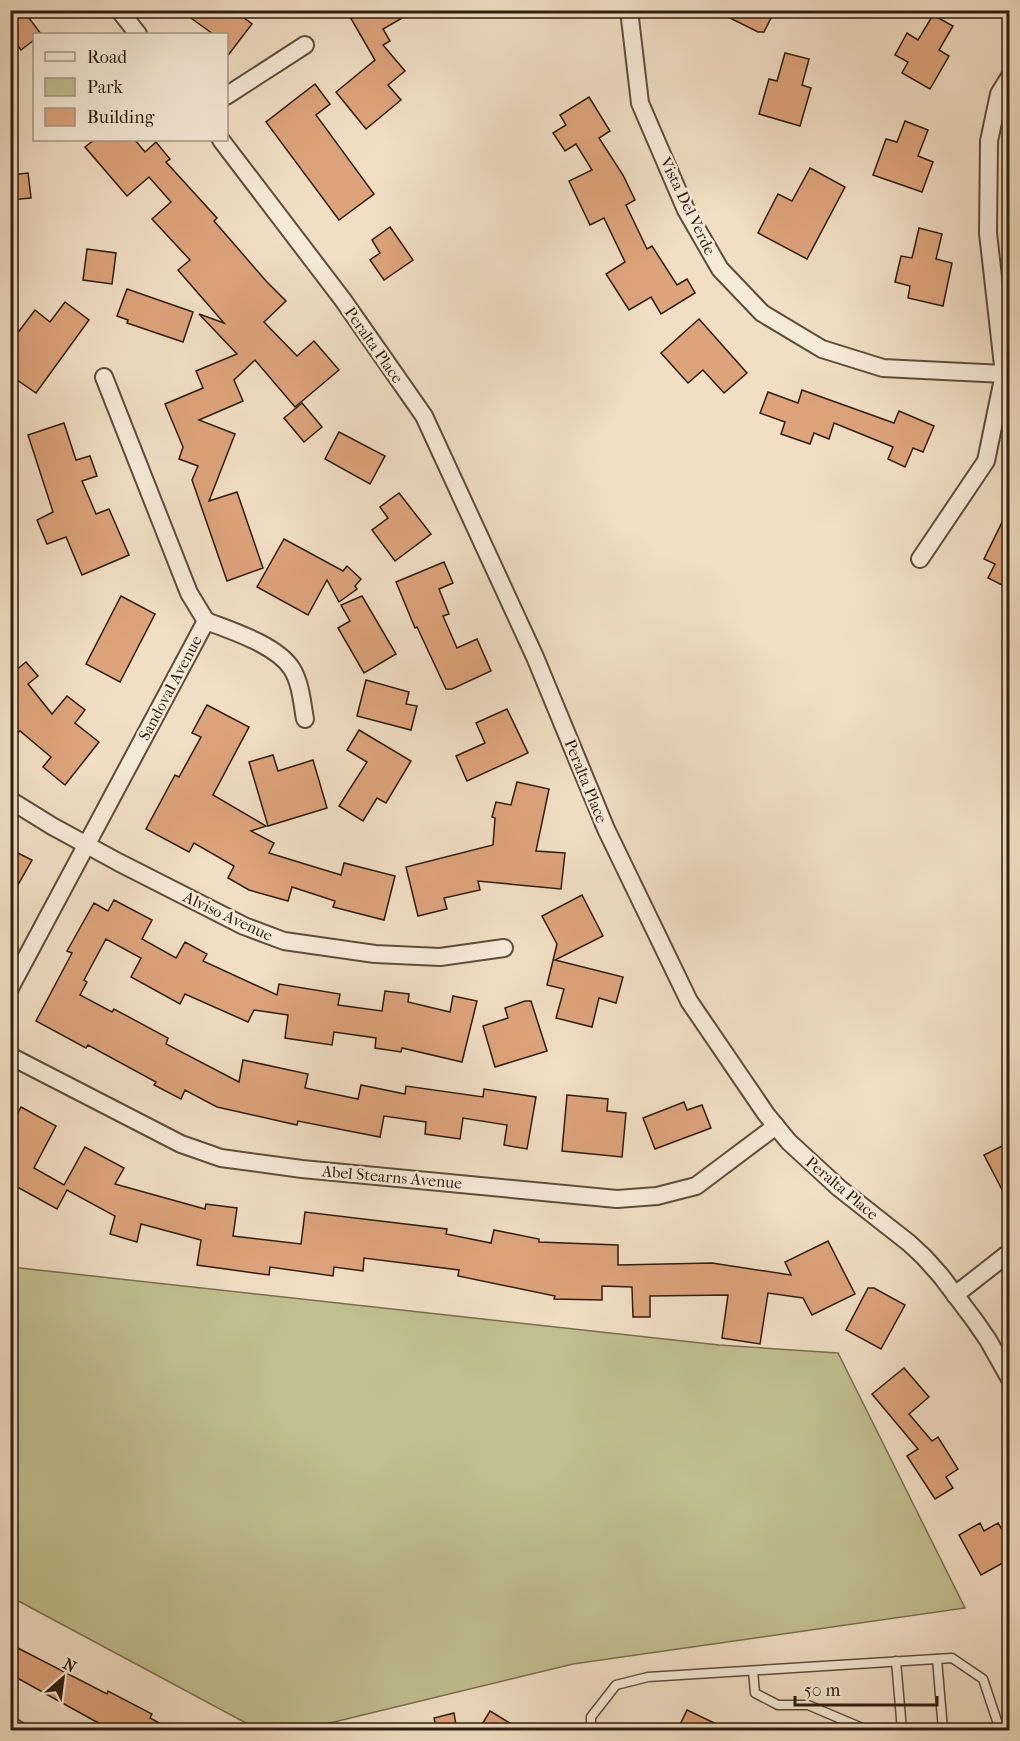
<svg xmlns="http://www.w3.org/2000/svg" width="1020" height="1741" font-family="'IM FELL French Canon',serif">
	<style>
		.green { fill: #c1bf8f; stroke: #786e4e; stroke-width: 1.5 }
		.building { fill: #dda37c; stroke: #2e1d0d; stroke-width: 1.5 }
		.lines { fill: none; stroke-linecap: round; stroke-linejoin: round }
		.service-casing { stroke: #5f4d3b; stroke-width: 11 }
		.minor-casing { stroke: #5f4d3b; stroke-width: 20 }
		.service { stroke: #f6ead9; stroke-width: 8 }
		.minor { stroke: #f6ead9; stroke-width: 16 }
		.labels { text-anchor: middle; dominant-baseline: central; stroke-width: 5; stroke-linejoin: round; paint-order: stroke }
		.street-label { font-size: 16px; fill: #2e1d0d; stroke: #f6ead9 }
	</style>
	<rect width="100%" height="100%" fill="#f1dec4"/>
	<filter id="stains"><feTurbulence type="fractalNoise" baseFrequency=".00333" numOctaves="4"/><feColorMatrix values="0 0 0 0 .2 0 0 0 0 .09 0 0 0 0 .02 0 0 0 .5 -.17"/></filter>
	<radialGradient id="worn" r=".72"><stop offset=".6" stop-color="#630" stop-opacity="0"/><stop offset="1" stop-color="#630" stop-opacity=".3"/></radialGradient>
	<polygon class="green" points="11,1267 719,1345 838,1353 965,1608 573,1664 301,1730 259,1730 11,1597"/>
	<g class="building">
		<polygon points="10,10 23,10 41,34 34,34 34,40 21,50 10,35"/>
		<polygon points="180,10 234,10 252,24 226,58 226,34 213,34"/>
		<polygon points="346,10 416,10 383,29 390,41 383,45 405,71 388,85 401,100 366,129 336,92 375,60"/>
		<polygon points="714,10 775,10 764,32 758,32"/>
		<polygon points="933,15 953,26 939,50 949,56 930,89 902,73 908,62 895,55 907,33 918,40"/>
		<polygon points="785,53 809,59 802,85 811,88 800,126 759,114 769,79 777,81"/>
		<polygon points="315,84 330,104 316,115 374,194 339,220 266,122"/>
		<polygon points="589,97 610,131 599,138 623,175 635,200 626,205 647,249 652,246 677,285 687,279 695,293 661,314 651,297 629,310 606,274 625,262 604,218 590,225 569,181 592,170 576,144 565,151 553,133 566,125 560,115"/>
		<polygon points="905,121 928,130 918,156 933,162 922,192 873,175 886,139 897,142"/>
		<polygon points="94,140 135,140 145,152 156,142 170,159 166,162 217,218 214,221 267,282 286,301 264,322 297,356 314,341 339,370 295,407 255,360 234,380 243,401 199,420 235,434 209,501 237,492 263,568 227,581 192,480 198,466 179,459 183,447 165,404 203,388 196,371 237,354 199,314 224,323 178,270 190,260 152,219 171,202 149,177 127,196 85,147"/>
		<polygon points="810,168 845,187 807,259 758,233 778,194 792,201"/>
		<polygon points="28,173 31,198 10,200 10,175"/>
		<polygon points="390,227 413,260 384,280 370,260 380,253 372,240"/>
		<polygon points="919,228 942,234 936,259 952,263 943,306 908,298 910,286 895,282 901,256 912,258"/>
		<polygon points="87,249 116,253 112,284 83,280"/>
		<polygon points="127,289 193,312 183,342 127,323 128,320 117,316"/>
		<polygon points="65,302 89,320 36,393 10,375 10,367 17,359 10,354 10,343 35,310 50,322"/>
		<polygon points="699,319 747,373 724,393 703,370 688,383 661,353"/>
		<polygon points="802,390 894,423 899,411 934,426 923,452 913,448 905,467 888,459 893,447 834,423 829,439 814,433 810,444 781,434 785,422 760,413 768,392 798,403"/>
		<polygon points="302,403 322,427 304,442 284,418"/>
		<polygon points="64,423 76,460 90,456 97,476 82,481 96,514 109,509 129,555 82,575 66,537 47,544 37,520 53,512 28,435"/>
		<polygon points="339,432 385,456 370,484 325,459"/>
		<polygon points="399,493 431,534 395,561 372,530 388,518 380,507"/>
		<polygon points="1010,506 1010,589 988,578 995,564 984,559"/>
		<polygon points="284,539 343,571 347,566 361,579 355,586 357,589 339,602 327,580 308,615 257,587"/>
		<polygon points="444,562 453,583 439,589 449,614 443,616 457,648 477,639 491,671 452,689 446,689 417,627 415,628 396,582"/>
		<polygon points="121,596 155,614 120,682 86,664"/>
		<polygon points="362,596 396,654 364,673 338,628 350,621 341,605"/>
		<polygon points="26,662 38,676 28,684 52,714 67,696 85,710 75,723 99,742 65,785 43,767 51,757 20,731 10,739 10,675"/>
		<polygon points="366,680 409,692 406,704 417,706 411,730 357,716"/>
		<polygon points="207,705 249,727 213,795 266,826 251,831 274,843 269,853 341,875 344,863 395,876 384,920 333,907 335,901 292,887 288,901 249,890 228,878 234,866 194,843 189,852 146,829 175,775 179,777 201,737 192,733"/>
		<polygon points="507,709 528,753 467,781 456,756 485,743 476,723"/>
		<polygon points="359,730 411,761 386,803 377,798 363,821 339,806 367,762 347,750"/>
		<polygon points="273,755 278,771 313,760 327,808 268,826 249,762"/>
		<polygon points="517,782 549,789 536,851 565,853 561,889 478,881 480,890 444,898 447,909 418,916 406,867 493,845 495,818 492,817 496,802 511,805"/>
		<polygon points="10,849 32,860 10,899"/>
		<polygon points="582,895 603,936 555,960 623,977 616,1003 599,998 592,1027 556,1018 564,989 547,985 557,944 542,916"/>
		<polygon points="114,900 152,920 142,939 176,958 185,942 207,954 203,961 277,995 279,984 340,994 338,1005 382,1011 385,991 409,994 408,1002 450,1012 453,996 477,1001 462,1062 402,1048 401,1052 375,1048 376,1038 334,1032 332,1045 285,1038 288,1015 254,1010 248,1022 185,994 180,1004 131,977 141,958 106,939 84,980 87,982 80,995 112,1012 114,1009 168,1038 166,1044 239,1082 243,1060 308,1074 305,1088 358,1099 361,1085 405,1094 406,1086 483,1097 484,1089 536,1097 527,1149 504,1145 507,1125 463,1118 460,1139 425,1134 426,1122 384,1116 380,1137 298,1121 297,1125 217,1107 185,1090 181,1099 154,1085 156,1082 88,1045 86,1048 36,1021 72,953 67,951 94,903 108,911"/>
		<polygon points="525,1001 531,1001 547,1051 495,1067 483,1026 508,1018 505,1008"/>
		<polygon points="567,1095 608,1099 607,1111 626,1113 622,1157 562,1151"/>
		<polygon points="684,1102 687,1110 702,1105 711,1128 655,1149 643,1118"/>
		<polygon points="21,1107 56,1126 34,1168 64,1185 85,1147 124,1168 115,1184 205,1209 206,1204 237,1208 233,1236 301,1244 305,1212 447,1229 446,1234 491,1243 494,1230 539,1239 539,1242 618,1245 618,1265 712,1263 791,1275 785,1262 828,1241 855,1294 812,1315 803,1298 768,1293 760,1344 722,1338 728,1295 650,1296 650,1317 633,1317 632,1287 602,1286 602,1300 554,1299 555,1296 458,1276 459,1270 364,1258 363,1271 334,1267 333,1276 270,1267 269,1275 197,1265 201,1240 141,1224 137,1242 110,1234 115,1216 67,1190 57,1209 10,1183 10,1127"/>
		<polygon points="1010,1142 1010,1205 984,1155"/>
		<polygon points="868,1288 874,1288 905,1305 881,1349 846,1330"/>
		<polygon points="904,1368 929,1397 909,1414 932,1441 938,1437 958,1469 946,1477 953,1488 935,1499 907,1456 918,1449 872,1394"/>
		<polygon points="980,1523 984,1531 998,1523 1010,1542 1010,1559 981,1575 959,1535"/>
		<polygon points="10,1644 107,1694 108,1691 152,1714 150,1718 174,1731 114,1731 93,1720 10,1674"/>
		<polygon points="687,1710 731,1731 677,1731"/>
		<polygon points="490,1711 523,1731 478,1731"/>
		<polygon points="454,1713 457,1731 437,1731 434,1718"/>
	</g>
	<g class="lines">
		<g class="service-casing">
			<g id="service">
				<polyline points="937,1659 943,1730"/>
				<polyline points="896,1661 902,1730"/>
				<polyline points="753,1671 755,1693 778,1705 808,1705 867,1730"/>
				<polyline points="591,1730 591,1717 616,1685 648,1677 952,1658 983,1679 1000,1730"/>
			</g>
		</g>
		<g class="minor-casing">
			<g id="minor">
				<polyline points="119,10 138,34"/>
				<polyline points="629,10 640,103 686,210 720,269 762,313 822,349 883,368 1004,374"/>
				<polyline points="226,96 305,45"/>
				<polyline points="221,140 343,300 424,416 535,657 606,829 689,1001 766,1114 789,1142 839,1188 909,1243 924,1257 941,1276 975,1321 988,1340 1010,1379"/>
				<polyline points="920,559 986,461 1004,374 988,233 989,141 999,94 1010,76"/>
				<path d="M 206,621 C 232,631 277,645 292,669 C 301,684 302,703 305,719"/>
				<polyline points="10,800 52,826 118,862 244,926 284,941 375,954 440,957 504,948"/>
				<polyline points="10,988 206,621 189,593 104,377"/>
				<polyline points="10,1056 181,1144 221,1158 302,1169 617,1199 657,1196 696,1186 776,1126"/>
				<polyline points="955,1295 1010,1252"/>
				<polyline points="10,1726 18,1730"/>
			</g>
		</g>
		<use href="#service" class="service"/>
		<use href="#minor" class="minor"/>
	</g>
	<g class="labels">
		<g class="street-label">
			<text transform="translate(688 206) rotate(64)">Vista Del Verde</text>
			<text transform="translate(374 345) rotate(55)">Peralta Place</text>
			<text transform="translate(170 688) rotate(-62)">Sandoval Avenue</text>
			<text transform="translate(586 781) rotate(68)">Peralta Place</text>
			<text transform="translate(228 916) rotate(25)">Alviso Avenue</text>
			<text transform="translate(392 1177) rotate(5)">Abel Stearns Avenue</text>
			<text transform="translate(842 1188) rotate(40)">Peralta Place</text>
		</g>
	</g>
	<rect width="1020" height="1741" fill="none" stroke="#f1dec4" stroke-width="36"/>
	<rect x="12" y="12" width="996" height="1717" fill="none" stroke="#2e1d0d" stroke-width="3"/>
	<rect x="18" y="18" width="984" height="1705" fill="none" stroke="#2e1d0d" stroke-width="1.5"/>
	<rect x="33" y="33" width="195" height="108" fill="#f6ead9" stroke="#a69887" stroke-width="1.5"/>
	<rect x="45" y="52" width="30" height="9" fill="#f6ead9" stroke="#a69887" stroke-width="1.5"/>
	<text x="87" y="63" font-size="18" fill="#2e1d0d">Road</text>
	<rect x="45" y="78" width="30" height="18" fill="#c1bf8f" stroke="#a69887" stroke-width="1.5"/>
	<text x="87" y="93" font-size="18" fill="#2e1d0d">Park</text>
	<rect x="45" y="108" width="30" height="18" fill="#dda37c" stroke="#a69887" stroke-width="1.5"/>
	<text x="87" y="123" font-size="18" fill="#2e1d0d">Building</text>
	<g transform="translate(63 1678) rotate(28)" stroke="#f6ead9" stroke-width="4.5" paint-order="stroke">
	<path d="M0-4.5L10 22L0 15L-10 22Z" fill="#2e1d0d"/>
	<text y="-9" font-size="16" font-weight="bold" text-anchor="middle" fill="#2e1d0d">N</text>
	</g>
	<path d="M795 1696v9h142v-9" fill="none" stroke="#2e1d0d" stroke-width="3"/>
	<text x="804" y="1696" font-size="18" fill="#2e1d0d" stroke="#f6ead9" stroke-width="4.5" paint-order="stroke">50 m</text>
	<rect width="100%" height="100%" filter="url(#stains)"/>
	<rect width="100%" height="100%" fill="url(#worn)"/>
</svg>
